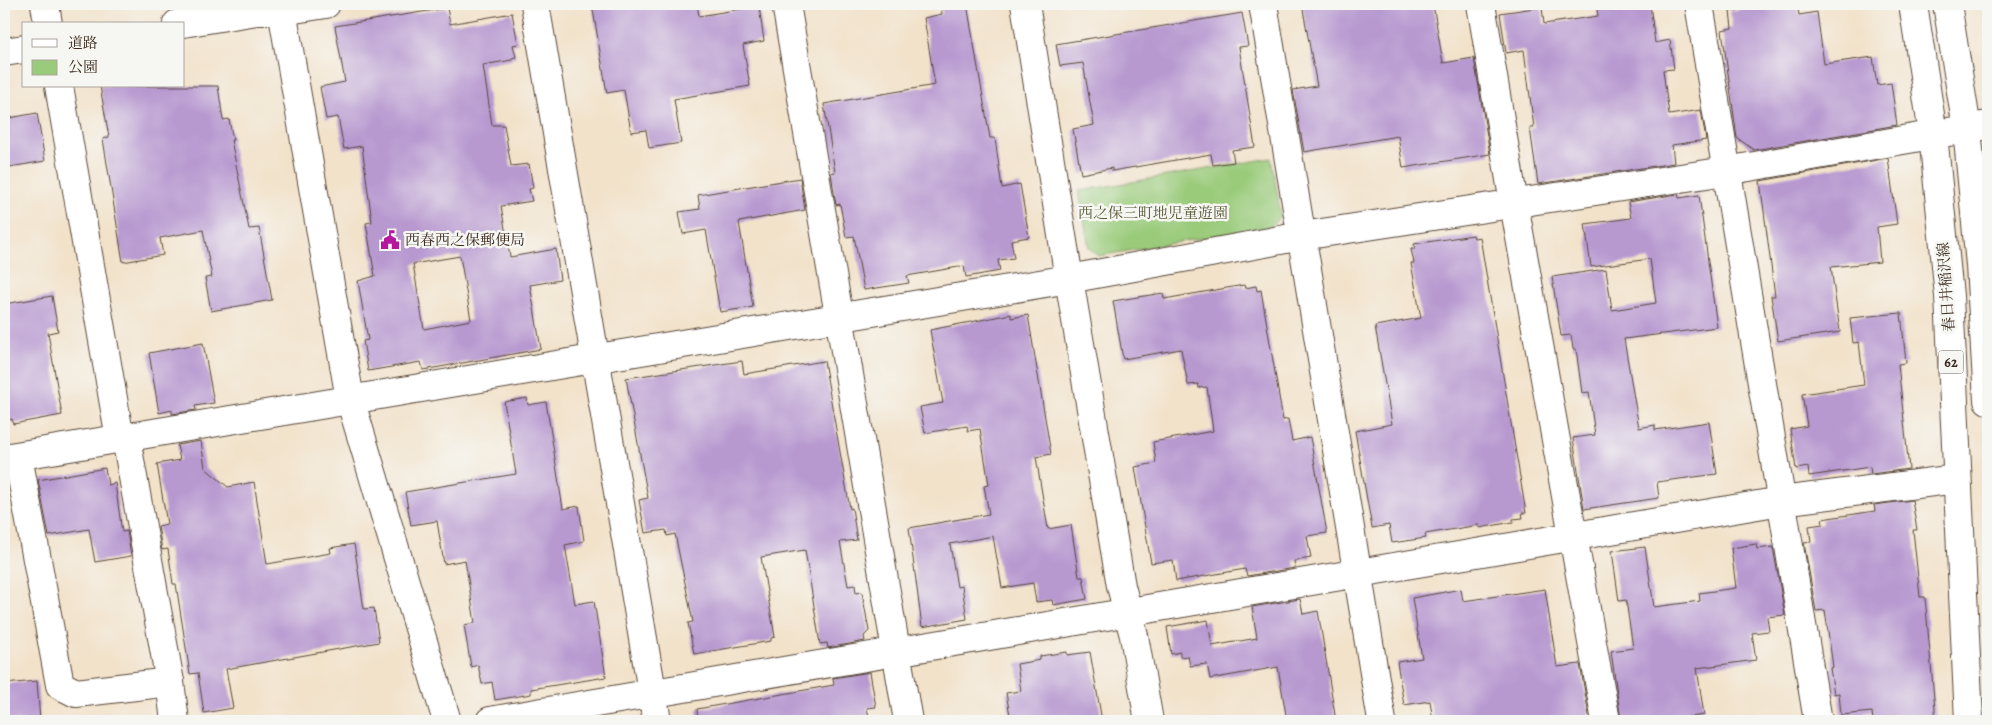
<svg xmlns="http://www.w3.org/2000/svg" width="1992" height="725" font-family="Alegreya,'Noto Serif JP',serif">
	<style>
		.green { fill: #9acb7a; stroke: #6a7a4c }
		.building { fill: #b799d0; fill-rule: evenodd }
		.lines { fill: none; stroke-linecap: round; stroke-linejoin: round }
		.minor-casing { stroke: #564638; stroke-width: 30 }
		.major-casing { stroke: #564638; stroke-width: 30 }
		.minor { stroke: #fff; stroke-width: 28 }
		.major { stroke: #fff; stroke-width: 28 }
		.labels { text-anchor: middle; dominant-baseline: central; stroke-width: 5; stroke-linejoin: round; paint-order: stroke }
		.shield { fill: #f6f6f2; stroke: #73675e; stroke-width: 1 }
		.shield-label { font-size: 14px; font-weight: bold; fill: #3b2a1e }
		.park-label { font-size: 15px; fill: #585a3a; stroke: #f6f6f2 }
		.poi-label { font-size: 15px; fill: #3b2a1e; stroke: #f6f6f2; text-anchor: start }
		.street-label { font-size: 15px; fill: #3b2a1e; stroke: #f6f6f2 }
	</style>
	<rect width="100%" height="100%" fill="#f6f6f2"/>
	<filter id="ink" filterUnits="userSpaceOnUse"><feTurbulence type="fractalNoise" baseFrequency=".02" numOctaves="2"/><feDisplacementMap in="SourceGraphic" scale="10" xChannelSelector="R" yChannelSelector="G"/><feConvolveMatrix kernelMatrix="1 2 1 2 8 2 1 2 1" color-interpolation-filters="sRGB"/></filter>
	<filter id="wash" filterUnits="userSpaceOnUse"><feTurbulence type="fractalNoise" baseFrequency=".0096" numOctaves="4" result="noise"/><feDisplacementMap in="SourceGraphic" scale="20" xChannelSelector="R" yChannelSelector="G"/><feGaussianBlur stdDeviation="1.12" result="paint"/><feColorMatrix in="noise" values="0 0 0 0 0 0 0 0 0 0 0 0 0 0 0 0 0 1.4 0 .05"/><feComposite in="paint" operator="in"/></filter>
	<g filter="url(#wash)">
		<rect width="100%" height="100%" fill="#f2e2ca"/>
		<polygon class="green" points="1271,158 1281,215 1272,226 1099,256 1089,248 1079,191"/>
		<g id="blocks">
			<g class="building">
				<polygon points="592,4 697,4 699,16 759,6 764,41 743,45 750,86 674,99 681,143 649,148 646,130 631,132 624,90 607,93"/>
				<polygon points="941,4 967,4 990,138 995,138 1002,188 1020,184 1029,237 1011,240 1014,258 998,260 1000,271 966,277 964,266 907,276 909,283 864,290 854,236 846,237 840,204 836,205 831,173 835,172 824,104 935,85 924,18 942,14"/>
				<polygon points="1302,4 1433,4 1443,63 1474,58 1490,154 1403,168 1398,136 1304,152 1293,90 1317,86"/>
				<polygon points="1596,4 1650,4 1655,43 1670,40 1674,69 1663,70 1669,115 1701,110 1706,140 1672,145 1674,163 1538,184 1530,128 1534,128 1524,50 1506,53 1500,13 1542,7 1544,24 1598,16"/>
				<polygon points="1739,4 1797,4 1799,15 1817,12 1824,64 1873,57 1877,85 1891,83 1897,125 1754,150 1737,138 1722,30 1732,28 1730,11 1739,10"/>
				<path d="M 447,8 L 450,24 L 512,13 L 518,44 L 513,45 L 516,57 L 512,58 L 512,60 L 483,65 L 492,125 L 504,125 L 511,166 L 529,164 L 533,188 L 529,189 L 532,201 L 501,206 L 510,257 L 556,249 L 560,280 L 530,285 L 541,349 L 423,370 L 421,362 L 368,371 L 363,341 L 368,340 L 358,281 L 375,276 L 366,223 L 372,222 L 362,146 L 344,149 L 338,117 L 326,119 L 320,87 L 345,82 L 335,26 ZM 460,256 L 471,320 L 424,329 L 413,264 Z"/>
				<polygon points="1242,13 1248,46 1239,47 1255,147 1232,150 1234,162 1213,165 1211,154 1112,171 1112,168 1081,174 1073,129 1094,125 1083,63 1060,66 1056,44"/>
				<polygon points="100,86 218,86 223,120 229,119 233,140 231,140 249,229 259,228 272,300 211,311 205,278 212,277 203,230 160,238 163,255 123,262 103,139 109,137"/>
				<polygon points="37,113 45,161 4,168 4,119"/>
				<polygon points="1888,158 1897,224 1877,227 1880,262 1831,267 1840,332 1778,341 1771,296 1775,296 1760,181"/>
				<polygon points="800,178 805,210 739,222 753,307 720,312 706,230 683,234 679,212 700,209 698,195"/>
				<polygon points="1678,194 1679,198 1699,195 1717,327 1624,339 1639,428 1655,425 1655,430 1709,422 1717,474 1657,482 1659,498 1584,509 1573,438 1595,435 1589,392 1582,393 1576,349 1573,349 1571,335 1561,336 1552,277 1606,269 1612,310 1656,303 1650,259 1591,267 1585,224 1631,218 1628,202"/>
				<polygon points="1473,235 1474,238 1480,237 1526,513 1522,513 1523,518 1513,519 1513,522 1479,528 1479,525 1425,534 1426,538 1392,543 1389,525 1372,528 1355,431 1392,424 1375,326 1421,318 1411,263 1414,263 1411,249 1415,249 1414,244"/>
				<polygon points="1244,285 1245,288 1256,286 1257,291 1261,290 1283,420 1288,419 1292,441 1310,437 1327,533 1307,536 1311,558 1294,561 1295,568 1247,576 1245,569 1176,581 1173,560 1151,563 1135,467 1156,463 1153,442 1213,431 1207,387 1199,388 1198,384 1188,385 1181,349 1123,359 1113,301 1163,293 1164,299"/>
				<polygon points="52,296 58,331 48,333 62,415 13,424 12,419 4,421 4,304"/>
				<polygon points="1901,313 1906,363 1898,364 1909,469 1871,474 1870,467 1809,476 1808,467 1796,469 1790,429 1807,426 1802,394 1864,385 1859,342 1853,343 1850,318"/>
				<polygon points="1011,314 1011,318 1028,315 1051,454 1036,457 1048,529 1071,525 1079,577 1083,577 1087,599 1053,605 1052,600 1036,602 1033,583 1002,588 993,536 950,544 957,587 962,586 967,619 922,627 909,528 989,514 984,486 989,485 980,429 968,431 967,426 925,433 920,407 943,403 930,330"/>
				<polygon points="203,343 214,403 195,406 196,410 172,414 172,410 159,413 149,353"/>
				<polygon points="742,361 744,374 824,361 850,509 852,508 857,540 840,542 848,586 855,585 856,593 862,592 869,631 864,636 865,641 828,648 827,643 820,644 805,550 761,557 775,637 771,638 771,641 694,654 688,623 693,622 675,534 667,536 666,530 645,533 639,500 648,498 626,378"/>
				<polygon points="527,398 528,405 546,402 563,509 579,506 584,541 565,545 575,604 594,601 606,677 531,689 531,694 495,700 492,682 482,684 478,665 471,667 464,625 475,623 465,560 444,564 437,521 411,525 405,492 516,474 504,402"/>
				<polygon points="201,441 205,468 228,487 254,482 267,564 331,553 330,548 354,544 364,609 374,608 379,642 226,669 233,708 204,713 198,673 190,674 176,584 173,584 168,549 162,550 158,526 167,524 157,464 180,460 177,445"/>
				<polygon points="105,468 108,485 115,483 122,532 127,531 131,556 95,562 89,529 49,536 38,480"/>
				<polygon points="1912,500 1917,530 1913,530 1920,597 1925,597 1936,721 1873,721 1872,712 1841,715 1839,693 1834,694 1830,668 1833,667 1825,610 1816,611 1804,543 1811,542 1809,526 1823,524 1822,519 1875,511 1874,505"/>
				<polygon points="1756,544 1757,549 1773,547 1785,615 1767,617 1769,631 1752,633 1756,660 1697,668 1704,715 1662,721 1621,721 1611,651 1633,648 1626,600 1619,601 1612,551 1645,547 1654,607 1700,601 1699,593 1736,588 1731,548"/>
				<polygon points="1461,589 1463,601 1545,589 1557,667 1580,664 1590,721 1433,721 1430,701 1404,705 1397,662 1422,658 1412,598"/>
				<polygon points="1300,599 1303,614 1318,611 1336,721 1287,721 1278,667 1210,679 1207,664 1190,666 1188,656 1180,657 1180,652 1171,654 1167,627 1208,620 1212,646 1257,638 1252,607"/>
				<polygon points="1067,652 1067,655 1090,652 1102,721 1011,721 1006,693 1021,691 1017,664 1040,660 1040,656"/>
				<polygon points="870,672 876,707 867,708 870,721 698,721 697,709 834,685 833,678"/>
				<polygon points="37,681 40,721 4,721 4,684"/>
			</g>
		</g>
	</g>
	<g filter="url(#ink)">
		<use href="#blocks" fill-opacity="0" stroke="#564638" stroke-width="1"/>
		<g class="lines">
			<g class="minor-casing">
				<g id="minor">
					<polyline points="45,4 48,24"/>
					<polyline points="281,4 350,399 447,721"/>
					<polyline points="535,4 657,721"/>
					<polyline points="786,4 908,721"/>
					<polyline points="1025,4 1069,279 1121,586 1134,636 1149,721"/>
					<polyline points="1263,4 1382,721"/>
					<polyline points="1481,4 1514,204 1606,721"/>
					<polyline points="1699,4 1818,721"/>
					<polyline points="177,24 257,11 282,11 326,4"/>
					<polyline points="4,52 24,49"/>
					<polyline points="59,86 120,439"/>
					<polyline points="126,438 170,682 175,721"/>
					<polyline points="18,456 60,685 76,693 170,682"/>
					<polyline points="4,458 1069,279 1302,236 1726,171 1988,125"/>
					<polyline points="490,721 1781,501 1957,479"/>
				</g>
			</g>
			<g class="major-casing">
				<g id="major">
					<polyline points="1913,4 1933,134 1949,296 1969,721"/>
					<polyline points="1947,4 1967,129 1980,265 1988,400"/>
				</g>
			</g>
			<use href="#minor" class="minor"/>
			<use href="#major" class="major"/>
		</g>
	</g>
	<defs>
		<g id="civic-bare" transform="scale(1.5)"><path d="M-.6-6.5H3V-4.5H.6V-3L4-1V1h2V6H-6V1h2V-1L-.6-3ZM-1.2 2.5V6h2.4V2.5Z" fill="#b5179e" stroke="#f6f6f2" stroke-width="2.5" paint-order="stroke"/></g>
	</defs>
	<g fill-rule="evenodd">
		<use href="#civic-bare" x="390" y="240"/>
	</g>
	<g class="labels">
		<rect class="shield" x="1938.5" y="350.5" width="25" height="23" rx="4"/>
		<g class="shield-label">
			<text x="1951" y="362">62</text>
		</g>
		<g class="park-label">
			<text x="1153" y="213">西之保三町地児童遊園</text>
		</g>
		<g class="poi-label">
			<text x="405" y="240">西春西之保郵便局</text>
		</g>
		<g class="street-label">
			<text transform="translate(1946 287) rotate(-94)">春日井稲沢線</text>
		</g>
	</g>
	<rect width="1992" height="725" fill="none" stroke="#f6f6f2" stroke-width="20"/>
	<rect x="22" y="22" width="162" height="65" fill="#f6f6f2" stroke="#aba49d"/>
	<rect x="32" y="39" width="25" height="8" fill="#ffffff" stroke="#aba49d"/>
	<text x="68" y="48" font-size="15" fill="#3b2a1e">道路</text>
	<rect x="32" y="60" width="25" height="15" fill="#9acb7a" stroke="#aba49d"/>
	<text x="68" y="72" font-size="15" fill="#3b2a1e">公園</text>
</svg>
